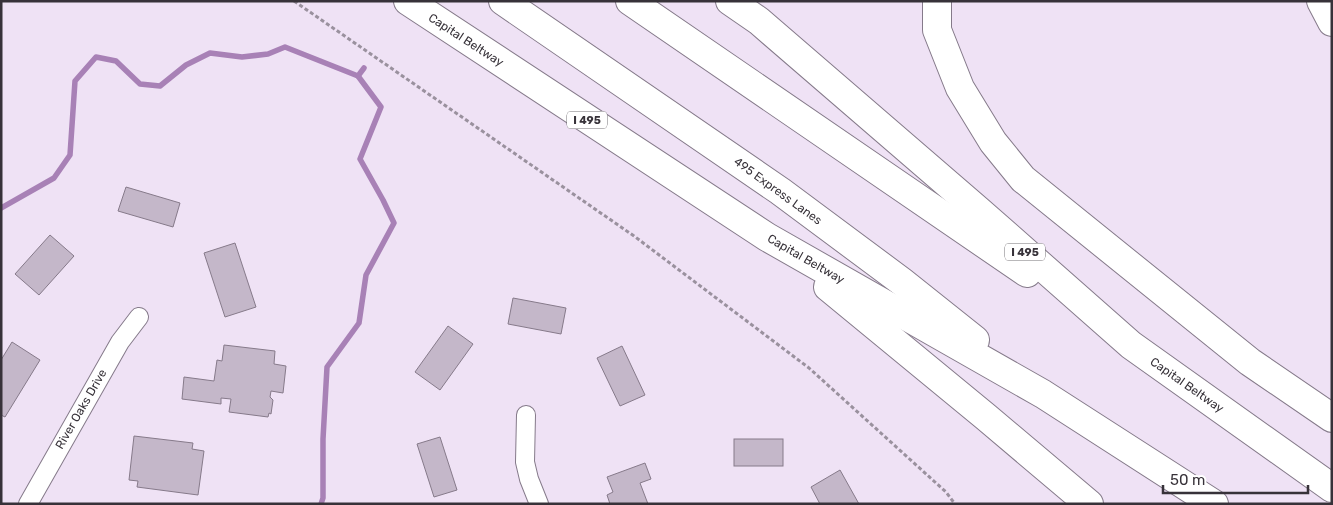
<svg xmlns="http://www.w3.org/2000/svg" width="1333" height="505" font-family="Rubik,sans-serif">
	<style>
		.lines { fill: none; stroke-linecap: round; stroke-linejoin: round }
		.stream { stroke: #a881b6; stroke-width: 5.5 }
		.building { fill: #c4b7c9; stroke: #867a8a }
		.street-casing { stroke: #857a8a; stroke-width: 20 }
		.highway-casing { stroke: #857a8a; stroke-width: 30 }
		.path { stroke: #9a919e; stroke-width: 3; stroke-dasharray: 4 2.5; stroke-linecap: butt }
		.street { stroke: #fff; stroke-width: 18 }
		.highway { stroke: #fff; stroke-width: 28 }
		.labels { text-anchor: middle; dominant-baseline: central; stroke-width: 4; stroke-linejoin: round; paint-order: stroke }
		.shield { fill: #fff; stroke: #737074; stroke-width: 1 }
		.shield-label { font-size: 11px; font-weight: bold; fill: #373239 }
		.street-label { font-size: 12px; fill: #373239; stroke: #fff }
	</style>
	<rect width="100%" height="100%" fill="#efe2f5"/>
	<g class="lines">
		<g class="stream">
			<polyline points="1,208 54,178 70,155 75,81 96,57 116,61 140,84 160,86 186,65 210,53 242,57 268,54 285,47 358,76 364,68"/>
			<polyline points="321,504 323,498 323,439 327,367 359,323 366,275 394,223 383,200 360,159 381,107 358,76"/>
		</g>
	</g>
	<g class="building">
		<polygon points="126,187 180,203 173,227 118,211"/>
		<polygon points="50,235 74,256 39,295 15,274"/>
		<polygon points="235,243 256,307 225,317 204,253"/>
		<polygon points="513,298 566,308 561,334 508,324"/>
		<polygon points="448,326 473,344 440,390 415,372"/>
		<polygon points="12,342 40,360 5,417 1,415 1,360"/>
		<polygon points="224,345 275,351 274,364 286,366 283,393 271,391 270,397 273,400 271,414 269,413 268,417 229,412 231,399 221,398 221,404 182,399 184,377 214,381 217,360 222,361"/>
		<polygon points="622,346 645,395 620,406 597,358"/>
		<polygon points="134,436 193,443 192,449 204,451 198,495 137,487 138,481 129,480"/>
		<polygon points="440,437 457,490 434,497 417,444"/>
		<rect x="734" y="439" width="49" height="27"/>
		<polygon points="645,463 651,479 640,483 648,504 610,504 607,495 613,492 607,477"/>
		<polygon points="840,470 859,504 820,504 811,487"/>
	</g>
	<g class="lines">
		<g class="street-casing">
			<g id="street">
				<polyline points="526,415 525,462 529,479 539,504"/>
				<polyline points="28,504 120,342 139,317"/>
			</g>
		</g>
		<g class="highway-casing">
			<g id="highway">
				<polyline points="408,1 767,237 1043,394 1214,504"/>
				<polyline points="503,1 780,191 901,281 975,340"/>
				<polyline points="630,1 1027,273"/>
				<polyline points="730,1 759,21 978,210 1131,345 1332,488"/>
				<polyline points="937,1 937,30 960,88 993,142 1023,179 1250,362 1332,418"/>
				<polyline points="1321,1 1332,22"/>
				<polyline points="828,287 986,417 1089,504"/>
			</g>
		</g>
		<polyline class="path" points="294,1 634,236 809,368 946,492 955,504"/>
		<use href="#street" class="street"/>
		<use href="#highway" class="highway"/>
	</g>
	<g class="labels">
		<g class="shield">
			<rect x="567" y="111.5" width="40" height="17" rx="4"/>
			<rect x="1005" y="243.5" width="40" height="17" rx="4"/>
		</g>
		<g class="shield-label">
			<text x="587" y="120">I 495</text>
			<text x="1025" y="252">I 495</text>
		</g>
		<g class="street-label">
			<text transform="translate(466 40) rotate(33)">Capital Beltway</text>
			<text transform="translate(778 191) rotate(36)">495 Express Lanes</text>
			<text transform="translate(806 259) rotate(30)">Capital Beltway</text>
			<text transform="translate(1187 385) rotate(35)">Capital Beltway</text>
			<text transform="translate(81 409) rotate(-60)">River Oaks Drive</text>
		</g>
	</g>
	<rect width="1333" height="505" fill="none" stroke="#373239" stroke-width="5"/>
	<path d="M1163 485v8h145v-8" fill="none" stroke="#373239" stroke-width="2.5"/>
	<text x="1170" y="485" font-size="15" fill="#373239" stroke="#ffffff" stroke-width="4" paint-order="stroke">50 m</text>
</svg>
